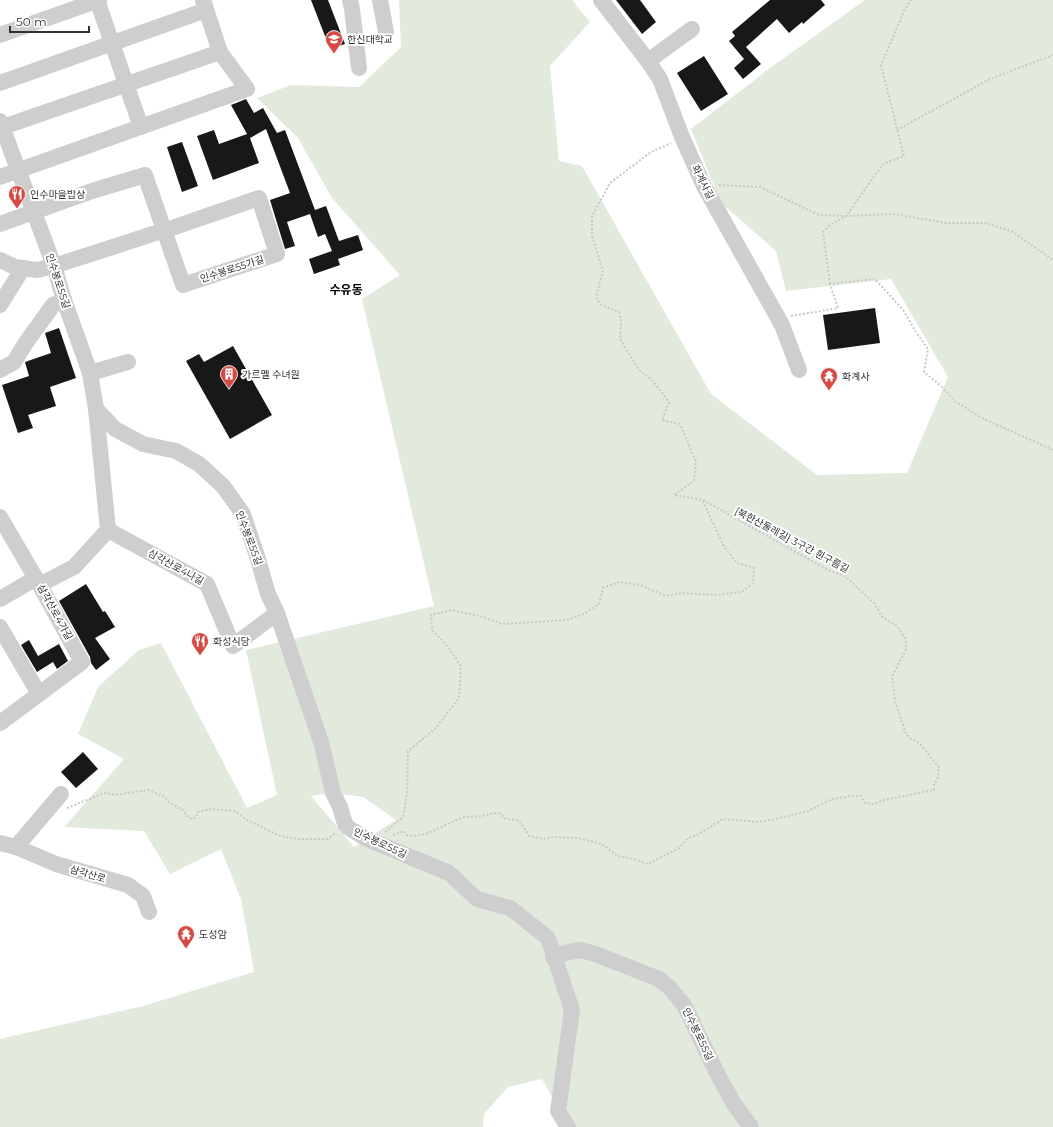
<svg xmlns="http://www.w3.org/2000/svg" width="1053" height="1127" font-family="Montserrat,'Noto Sans KR',sans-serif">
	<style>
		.green { fill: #e2e9dd; fill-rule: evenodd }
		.building { fill: #181818 }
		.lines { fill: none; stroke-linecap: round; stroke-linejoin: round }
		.path { stroke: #c8c8c8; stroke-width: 2; stroke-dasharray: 2 2; stroke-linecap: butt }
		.minor { stroke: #cecece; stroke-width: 16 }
		.labels { text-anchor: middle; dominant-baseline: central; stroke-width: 4; stroke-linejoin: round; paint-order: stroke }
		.poi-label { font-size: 10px; fill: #313131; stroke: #fff; text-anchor: start }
		.street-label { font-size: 10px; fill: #313131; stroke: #fff }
		.quarter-label { font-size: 12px; font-weight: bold; fill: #000; stroke: #fff }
	</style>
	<rect width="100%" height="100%" fill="#fff"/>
	<path class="green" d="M 399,0 L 572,0 L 590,22 L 550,66 L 559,161 L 582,166 L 711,394 L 817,475 L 907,473 L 948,377 L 891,279 L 786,291 L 776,251 L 721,203 L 691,129 L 770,68 L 865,0 L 1053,0 L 1053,1127 L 558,1127 L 562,1115 L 542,1079 L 508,1087 L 484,1114 L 483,1127 L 0,1127 L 0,1039 L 143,1006 L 254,972 L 241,899 L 221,849 L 170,874 L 144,831 L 64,827 L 124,759 L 78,734 L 98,687 L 139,650 L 161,643 L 247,808 L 277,795 L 246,650 L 434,606 L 362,299 L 400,275 L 332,198 L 298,138 L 257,98 L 291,85 L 359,87 L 401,47 ZM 333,793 L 363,797 L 396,820 L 354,847 L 311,796 Z"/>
	<g class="building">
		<polygon points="311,0 328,0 345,44 330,49"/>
		<polygon points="616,0 640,0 656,22 642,34"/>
		<polygon points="770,0 821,0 825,5 803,24 802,22 789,33 777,19 746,47 761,64 743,79 734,68 744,59 729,41 735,36 732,32"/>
		<polygon points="704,56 728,94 701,111 677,73"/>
		<polygon points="246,99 254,113 263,108 277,133 285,130 315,210 326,206 339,241 358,235 363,250 338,259 340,265 314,274 309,259 332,251 325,234 318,237 310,214 287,222 295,246 285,249 270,200 290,193 266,129 250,138 259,163 213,180 197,136 214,130 219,144 247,134 231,105"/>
		<polygon points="182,142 198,186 182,192 167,147"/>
		<polygon points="875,308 880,343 828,350 823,315"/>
		<polygon points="59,328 76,378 50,387 56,406 28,415 33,428 18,433 2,385 29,376 25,362 51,353 45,333"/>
		<polygon points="233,346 272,415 230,439 186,361 199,354 204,362"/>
		<polygon points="86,584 103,612 105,611 115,627 95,638 110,659 96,670 91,663 90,657 59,601"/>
		<polygon points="29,640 38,656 59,644 68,661 57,669 53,662 37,672 21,645"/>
		<polygon points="83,752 98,769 76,788 61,772"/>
	</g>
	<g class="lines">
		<g class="path">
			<polyline points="897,130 990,79 1053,55"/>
			<polyline points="719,185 760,187 819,215 846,216 883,164 904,156 881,65 905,9 911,0"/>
			<polyline points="830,284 823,232 830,225 846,216 895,214 946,223 986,223 1013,232 1053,260"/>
			<polyline points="791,316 838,308 830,284 875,279 903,310 916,332 928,349 924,372 941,386 955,401 982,418 1053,450"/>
			<polyline points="67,808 104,793 116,795 121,794 148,790 165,797 169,802 183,810 188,817 192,819 196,817 198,812 211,809 235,811 247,820 280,836 297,839 328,839 335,833"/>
			<polyline points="385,832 403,817 407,794 408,751 435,729 459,698 461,666 445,643 432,630 431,615 451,610 480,616 502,624 521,623 566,620 584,614 599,604 603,588 619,582 640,585 666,596 682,593 715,595 742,592 753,583 754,568 737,563 724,547 703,501"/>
			<path d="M 393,835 L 404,831 L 407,835 C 426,839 444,824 462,818 C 468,816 475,817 481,816 C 487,815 492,813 499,813 L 506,819 L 517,820 L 521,823 L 529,836 L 543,839 L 554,837 L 577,838 L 602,844 L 618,856 L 633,859 L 648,864 L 679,848 L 688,838 L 699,834 L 723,819 L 758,822 L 776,819 L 808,811 L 832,799 L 852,796 L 861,796 L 865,803 L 874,804 L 884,800 L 934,790 L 934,784 L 938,778 L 939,767 L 919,743 L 910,738 L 906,734 L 895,701 L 892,677 L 906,649 L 906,640 L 897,626 L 883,618 L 874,603 L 845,576 L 828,570 L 703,500 L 674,495 L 694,481 L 696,462 L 680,424 L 662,420 L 669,402 L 652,380 L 639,370 L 620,339 L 621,321 L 619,312 L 600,304 L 596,297 L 603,271 L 592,236 L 592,216 L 610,183 L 651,152 L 671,143"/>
		</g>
		<g class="minor">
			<polyline points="97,0 141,127"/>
			<polyline points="350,0 352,9 359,68"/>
			<polyline points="380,0 386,32"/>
			<polyline points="601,0 648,61 660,79 682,137 704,186 782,325 799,370"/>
			<polyline points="0,35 99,0"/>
			<polyline points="648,61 692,29"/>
			<polyline points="0,83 206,10"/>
			<polyline points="0,121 54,266 64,300 90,373 96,409 108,530 74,567 43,583 31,581 0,599"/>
			<polyline points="0,128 220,52"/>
			<polyline points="0,177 247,89 220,52 203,0"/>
			<polyline points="0,224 92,191 145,175 183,285 277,254 259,198 169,229 165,230 54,266 37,270 15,267 0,260"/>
			<polyline points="0,305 23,268"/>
			<polyline points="0,370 14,362 25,344 53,305 64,300"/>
			<polyline points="90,373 128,362"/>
			<polyline points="96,409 115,429 143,444 176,451 199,464 223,486 243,514 257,556 268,594 277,613 233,646 207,584 108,530"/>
			<polyline points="0,517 38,582 82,662 0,723"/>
			<polyline points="277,613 322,745 333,793 340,807 345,824 349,828 365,838 449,873 477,899 510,908 548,938 572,1010 558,1111 568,1127"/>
			<polyline points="0,627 39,694"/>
			<polyline points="0,843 16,847 56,864 128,885 143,896 149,912"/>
			<polyline points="16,847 61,794"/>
			<polyline points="553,957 569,952 581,950 598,955 659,979 669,987 684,1005 718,1075 734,1104 751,1127"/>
		</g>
	</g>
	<defs>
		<g id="university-pin" transform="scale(0.9)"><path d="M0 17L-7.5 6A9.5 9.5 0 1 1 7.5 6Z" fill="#d64a44" stroke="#fff"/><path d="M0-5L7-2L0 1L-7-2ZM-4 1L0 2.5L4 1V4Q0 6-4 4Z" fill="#fff"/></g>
		<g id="restaurant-pin" transform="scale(0.9)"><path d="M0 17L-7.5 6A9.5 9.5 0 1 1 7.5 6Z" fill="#d64a44" stroke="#fff"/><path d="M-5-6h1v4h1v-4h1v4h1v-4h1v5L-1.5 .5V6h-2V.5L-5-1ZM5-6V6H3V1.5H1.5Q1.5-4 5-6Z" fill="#fff"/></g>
		<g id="building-pin" transform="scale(0.9)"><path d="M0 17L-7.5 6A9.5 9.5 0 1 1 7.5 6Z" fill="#d64a44" stroke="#fff"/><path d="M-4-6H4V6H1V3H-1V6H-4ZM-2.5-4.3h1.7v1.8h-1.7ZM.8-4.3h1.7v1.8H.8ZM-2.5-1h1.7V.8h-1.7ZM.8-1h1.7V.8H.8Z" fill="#fff"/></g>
		<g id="temple-pin" transform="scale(0.9)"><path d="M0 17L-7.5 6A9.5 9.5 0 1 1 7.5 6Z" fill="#d64a44" stroke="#fff"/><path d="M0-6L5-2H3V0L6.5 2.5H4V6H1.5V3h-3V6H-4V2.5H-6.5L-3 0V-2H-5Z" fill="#fff"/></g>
	</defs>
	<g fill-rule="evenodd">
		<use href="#university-pin" x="334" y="39"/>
		<use href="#restaurant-pin" x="17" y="194"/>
		<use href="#building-pin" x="229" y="374"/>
		<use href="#temple-pin" x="829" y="376"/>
		<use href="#restaurant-pin" x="200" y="641"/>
		<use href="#temple-pin" x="186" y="934"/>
	</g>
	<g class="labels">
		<g class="poi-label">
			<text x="347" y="39">한신대학교</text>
			<text x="30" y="194">인수마을밥상</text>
			<text x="242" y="374">가르멜 수녀원</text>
			<text x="842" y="376">화계사</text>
			<text x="213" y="641">화성식당</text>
			<text x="199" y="934">도성암</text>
		</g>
		<g class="street-label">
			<text transform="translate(703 182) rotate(64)">화계사길</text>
			<text transform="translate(232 269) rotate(-18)">인수봉로55가길</text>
			<text transform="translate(58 281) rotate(72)">인수봉로55길</text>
			<text transform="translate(249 538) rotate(69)">인수봉로55길</text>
			<text transform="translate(792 540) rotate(28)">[북한산둘레길] 3구간 흰구름길</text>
			<text transform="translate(176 567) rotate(29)">삼각산로4나길</text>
			<text transform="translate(55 612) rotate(61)">삼각산로4가길</text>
			<text transform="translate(380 843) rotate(25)">인수봉로55길</text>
			<text transform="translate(88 874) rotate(16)">삼각산로</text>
			<text transform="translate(698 1034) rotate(64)">인수봉로55길</text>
		</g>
		<g class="quarter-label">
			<text x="346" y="289">수유동</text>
		</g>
	</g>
	<path d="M10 26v6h79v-6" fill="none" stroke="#313131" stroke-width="2"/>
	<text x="16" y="26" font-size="12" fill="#313131" stroke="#ffffff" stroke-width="3" paint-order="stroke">50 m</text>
</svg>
